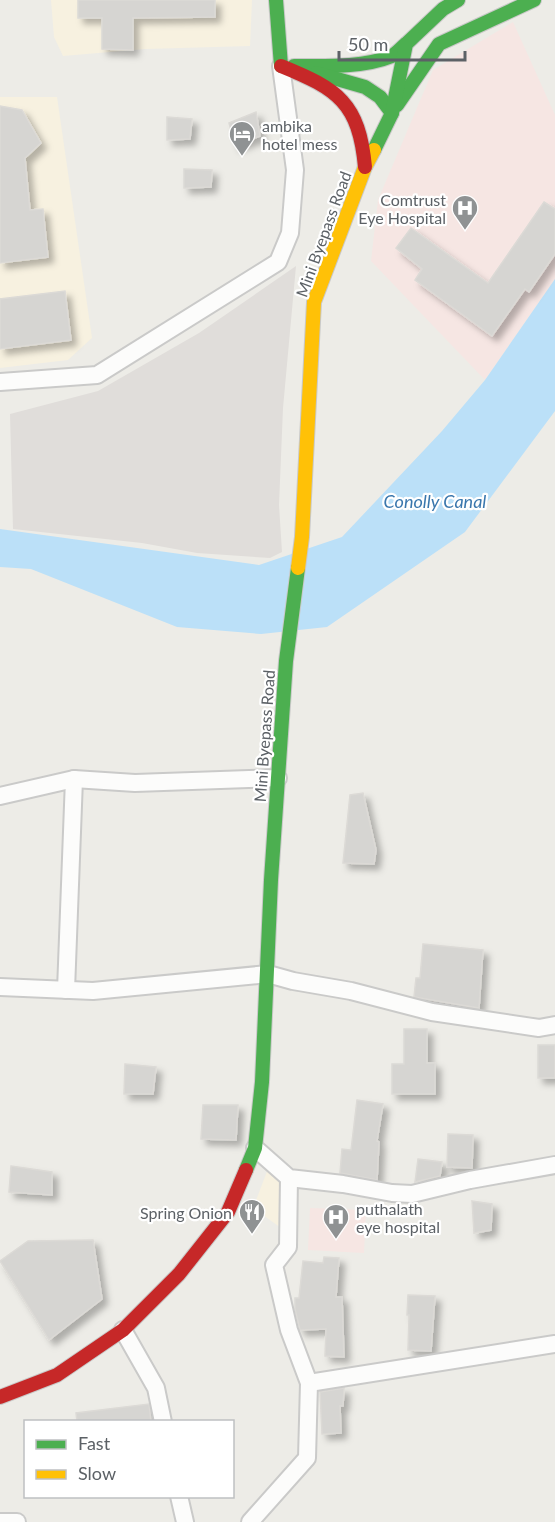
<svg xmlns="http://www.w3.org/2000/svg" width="555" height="1522" font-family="Lato,sans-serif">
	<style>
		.commercial { fill: #f7f1e0 }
		.industrial { fill: #e0ddda }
		.medical { fill: #f6e6e3 }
		.water { fill: #bbe0f8 }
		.building { fill: #d6d5d2; stroke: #dcdad6; stroke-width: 1.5; filter: url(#shadow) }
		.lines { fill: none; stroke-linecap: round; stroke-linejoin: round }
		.street-casing { stroke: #cacac9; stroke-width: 20 }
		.fast-casing { stroke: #c9c9c8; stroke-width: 16 }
		.slow-casing { stroke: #c9c9c8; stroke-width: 16 }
		.jam-casing { stroke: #c9c9c8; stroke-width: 16 }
		.street { stroke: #fcfcfb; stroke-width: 16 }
		.fast { stroke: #4caf50; stroke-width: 14 }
		.slow { stroke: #ffc107; stroke-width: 14 }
		.jam { stroke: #c62828; stroke-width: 14 }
		.labels { text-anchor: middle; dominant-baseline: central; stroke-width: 4.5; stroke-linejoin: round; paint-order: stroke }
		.poi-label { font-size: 16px; fill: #5c6166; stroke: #fff; text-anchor: start }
		.street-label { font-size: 16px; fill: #5c6166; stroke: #fff }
		.water-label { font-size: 18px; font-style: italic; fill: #3a77ad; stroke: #fff }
	</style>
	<defs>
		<filter id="shadow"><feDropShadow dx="5.5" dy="5.5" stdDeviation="3" flood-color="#0004"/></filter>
	</defs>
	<rect width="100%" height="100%" fill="#edece7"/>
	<g class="commercial">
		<polygon points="51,0 252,0 250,46 145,49 63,56 54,37"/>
		<polygon points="0,97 57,97 92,338 68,360 0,368"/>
		<polygon points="268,1169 279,1179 284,1193 284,1230 253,1208"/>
	</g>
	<polygon class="industrial" points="296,266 283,408 279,505 282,552 270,558 197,553 142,543 13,529 10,414 98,391 199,333"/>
	<g class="medical">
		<polygon points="513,22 555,115 555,279 485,380 371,261 378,200 433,70"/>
		<polygon points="310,1208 366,1210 364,1253 308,1250"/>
	</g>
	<polygon class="water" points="555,279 555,411 465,532 327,627 261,634 177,627 31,569 0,567 0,529 259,565 342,537 442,431 485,380"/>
	<g class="building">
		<polygon points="78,0 215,0 215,17 133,18 133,50 102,49 102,18 78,18"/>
		<polygon points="0,106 22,110 41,143 25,158 30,210 43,209 48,257 0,263"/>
		<polygon points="256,112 260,136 235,146 229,123"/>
		<polygon points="167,117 192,119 190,139 167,140"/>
		<polygon points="184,169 212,170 211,187 184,188"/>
		<polygon points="544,202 555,209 555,254 529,292 525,289 492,336 415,280 422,269 396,248 411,228 488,283"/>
		<polygon points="65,291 71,340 0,349 0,299"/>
		<polygon points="363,793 376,850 374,864 343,863 350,795"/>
		<polygon points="423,944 483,950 479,1008 414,997 416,978 420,978"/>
		<polygon points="404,1029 427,1029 427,1063 435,1063 435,1094 392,1094 392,1064 404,1064"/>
		<rect x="538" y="1045" width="17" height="33"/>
		<polygon points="125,1064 156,1067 153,1094 124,1094"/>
		<polygon points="357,1100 383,1104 377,1141 379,1142 377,1180 340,1173 342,1149 351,1150"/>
		<polygon points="203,1105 238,1105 236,1140 201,1139"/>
		<polygon points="448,1134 473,1135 472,1168 447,1167"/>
		<polygon points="418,1159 442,1162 440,1176 415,1182"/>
		<polygon points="11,1166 52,1172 52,1195 9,1192"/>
		<polygon points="472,1201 492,1204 491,1230 474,1233"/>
		<polygon points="93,1240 102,1299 49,1340 0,1261 28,1241"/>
		<polygon points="324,1257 339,1258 336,1297 342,1297 344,1357 325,1356 326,1329 300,1330 295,1309 295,1298 299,1298 303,1261 323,1263"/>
		<polygon points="408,1295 435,1296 431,1351 408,1350 409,1315 407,1315"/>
		<polygon points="344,1388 343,1406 340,1406 341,1433 322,1434 320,1392"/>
		<polygon points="149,1404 151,1422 77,1422 76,1413"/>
	</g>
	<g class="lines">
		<g class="street-casing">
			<g id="street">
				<polyline points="0,382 97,375 278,262 290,233 295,170 281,66"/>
				<polyline points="0,796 74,779 135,783 278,778"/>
				<polyline points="0,987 93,991 268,974 293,981 351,991 432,1012 539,1028 555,1025"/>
				<polyline points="66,990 74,779"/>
				<polyline points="255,1148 289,1178 343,1184 392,1193 412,1194 470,1180 555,1165"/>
				<polyline points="123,1330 156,1388 163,1422"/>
				<polyline points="309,1383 555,1344"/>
				<polyline points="179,1496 185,1522"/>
				<polyline points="0,1522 17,1522"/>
				<polyline points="250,1522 307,1458 309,1383 289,1330 274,1265 288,1247 289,1178"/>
			</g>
		</g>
		<g class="fast-casing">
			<g id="fast">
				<polyline points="276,0 281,66"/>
				<path d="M 294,66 C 325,66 362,68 392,56 C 397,53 401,48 406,44"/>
				<polyline points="316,73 365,87 380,97 392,113"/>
				<polyline points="397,105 439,44 534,0"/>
				<polyline points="374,150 392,113 406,44 443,9 458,0"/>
				<polyline points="246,1170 255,1148 262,1082 271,880 286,661 298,568"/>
			</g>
		</g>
		<g class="slow-casing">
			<polyline id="slow" points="298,568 302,537 314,302 365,167 374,150"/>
		</g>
		<g class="jam-casing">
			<g id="jam">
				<path d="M 281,66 C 338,89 359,103 365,167"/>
				<polyline points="0,1397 57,1375 123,1330 179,1274 228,1212 246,1170"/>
			</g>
		</g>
		<use href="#street" class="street"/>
		<use href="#fast" class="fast"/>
		<use href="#slow" class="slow"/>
		<use href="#jam" class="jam"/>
	</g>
	<defs>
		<g id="hotel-pin" transform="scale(1.35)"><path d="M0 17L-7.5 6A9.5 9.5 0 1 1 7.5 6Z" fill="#8f9293" stroke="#fff"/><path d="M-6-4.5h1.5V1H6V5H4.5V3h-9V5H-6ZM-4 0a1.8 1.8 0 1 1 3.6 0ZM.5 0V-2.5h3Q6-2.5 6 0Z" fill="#fff"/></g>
		<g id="hospital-pin" transform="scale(1.35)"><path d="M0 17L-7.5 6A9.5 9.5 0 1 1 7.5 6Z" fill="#8f9293" stroke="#fff"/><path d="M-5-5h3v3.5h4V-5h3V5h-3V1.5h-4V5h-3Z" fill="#fff"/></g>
		<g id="restaurant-pin" transform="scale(1.35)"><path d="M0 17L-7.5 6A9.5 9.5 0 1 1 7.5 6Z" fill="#8f9293" stroke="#fff"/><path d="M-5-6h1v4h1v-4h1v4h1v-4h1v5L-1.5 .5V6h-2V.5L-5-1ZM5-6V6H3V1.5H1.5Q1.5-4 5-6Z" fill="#fff"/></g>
	</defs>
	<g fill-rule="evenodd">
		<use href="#hotel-pin" x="242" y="134"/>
		<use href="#hospital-pin" x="465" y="208"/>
		<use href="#restaurant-pin" x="252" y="1212"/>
		<use href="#hospital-pin" x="336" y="1217"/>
	</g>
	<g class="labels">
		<g class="poi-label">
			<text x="262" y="125">ambika<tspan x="262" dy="18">hotel mess</tspan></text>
			<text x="446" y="199" text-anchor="end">Comtrust<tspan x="446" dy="18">Eye Hospital</tspan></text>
			<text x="356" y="1208">puthalath<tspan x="356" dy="18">eye hospital</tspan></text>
			<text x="232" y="1212" text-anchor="end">Spring Onion</text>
		</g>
		<g class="street-label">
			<text transform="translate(323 234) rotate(-70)">Mini Byepass Road</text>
			<text transform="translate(264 736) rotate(-86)">Mini Byepass Road</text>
		</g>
		<g class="water-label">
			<text x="435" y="501">Conolly Canal</text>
		</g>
	</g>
	<rect x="24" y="1420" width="210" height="78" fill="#ffffff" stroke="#bec0c2" stroke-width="1.5"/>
	<rect x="36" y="1440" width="30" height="9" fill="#4caf50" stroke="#bec0c2" stroke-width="1.5"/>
	<text x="78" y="1450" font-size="18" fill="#5c6166">Fast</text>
	<rect x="36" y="1470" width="30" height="9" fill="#ffc107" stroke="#bec0c2" stroke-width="1.5"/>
	<text x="78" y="1480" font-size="18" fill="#5c6166">Slow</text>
	<path d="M339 51v9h126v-9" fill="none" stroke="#5c6166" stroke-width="3"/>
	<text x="348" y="51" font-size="18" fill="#5c6166" stroke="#ffffff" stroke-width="4.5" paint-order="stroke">50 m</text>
</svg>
